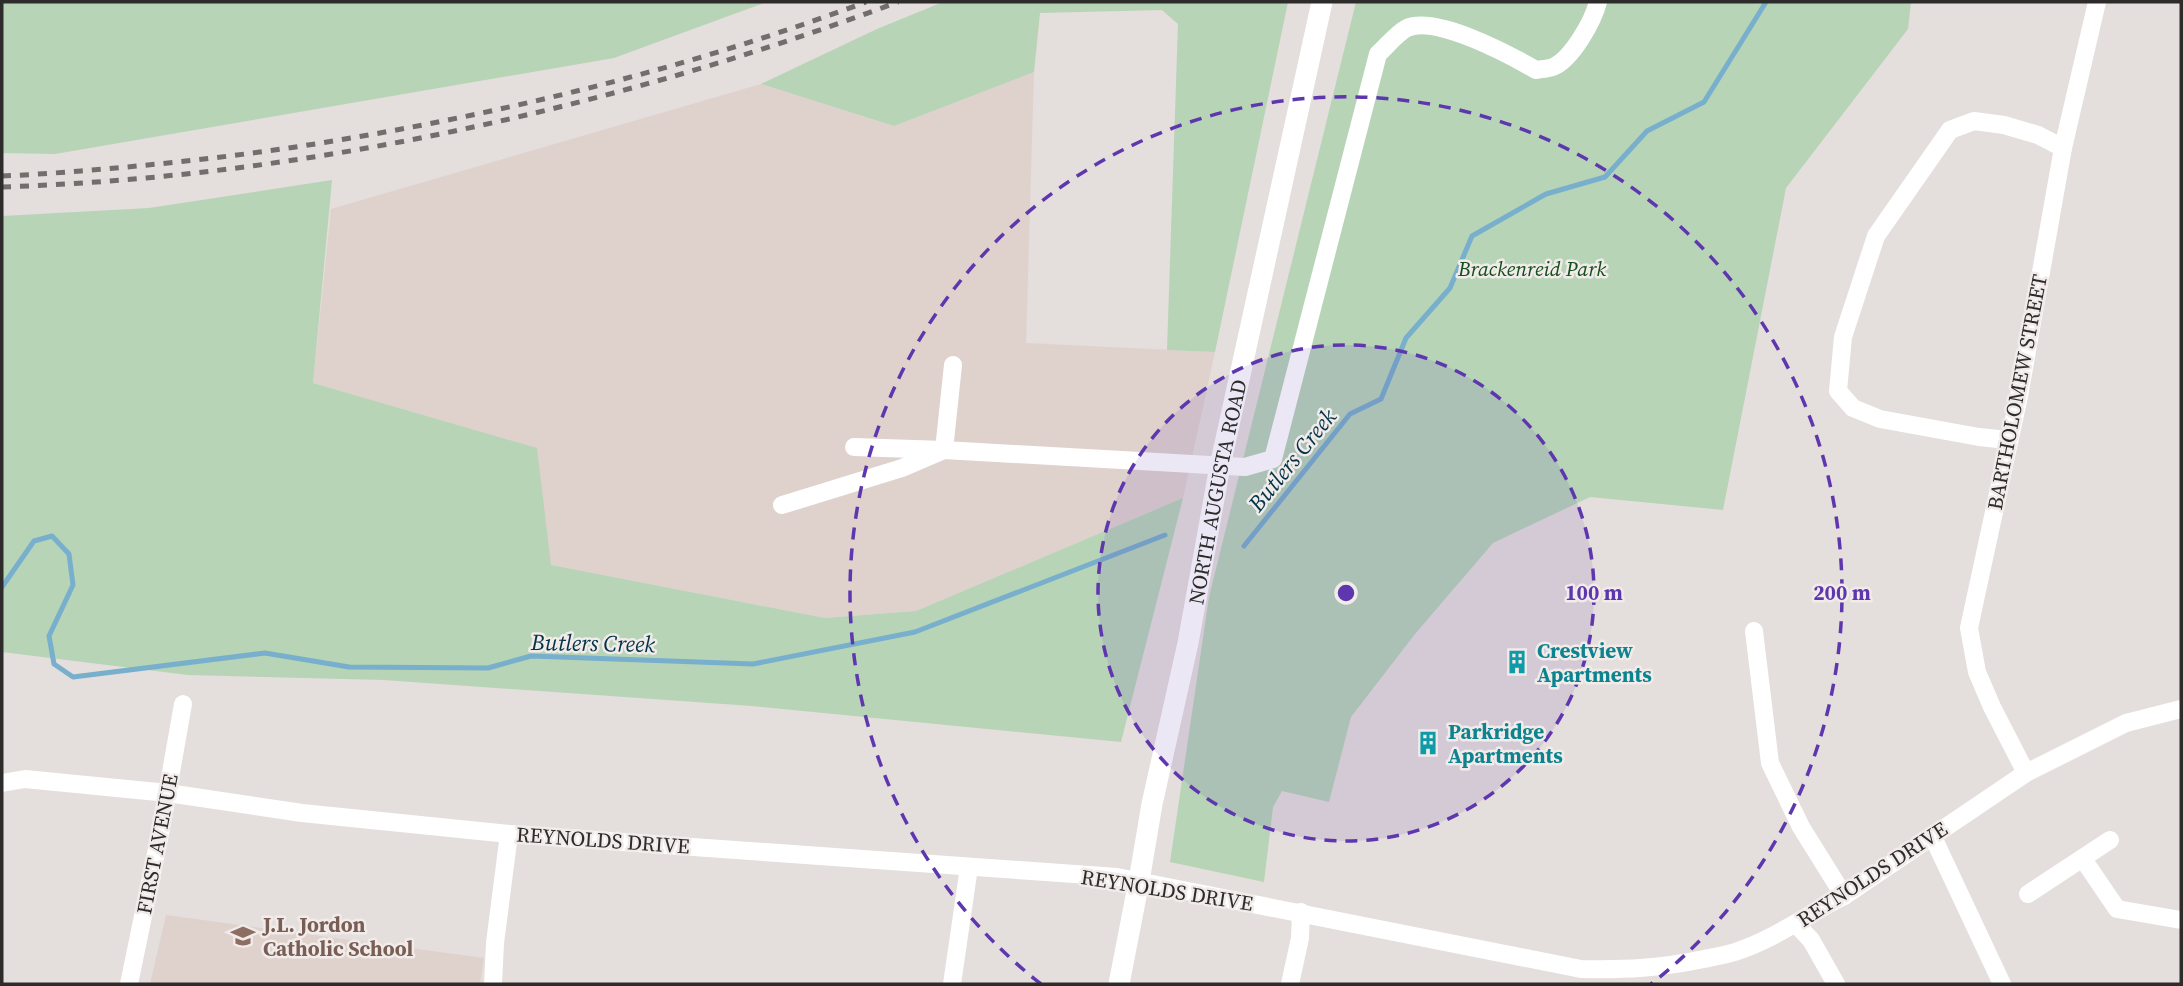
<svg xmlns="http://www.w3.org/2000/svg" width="2183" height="986" font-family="'Source Serif 4',serif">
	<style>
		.built { fill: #dfd2cc }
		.green { fill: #b7d4b7 }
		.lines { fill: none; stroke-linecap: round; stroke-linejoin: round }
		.stream { stroke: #78afcc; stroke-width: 5 }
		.minor { stroke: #fff; stroke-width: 18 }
		.major { stroke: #fff; stroke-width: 21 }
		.rail { stroke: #726e6d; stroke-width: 5; stroke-dasharray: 9 9; stroke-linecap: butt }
		.ring { fill: none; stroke: #5e37af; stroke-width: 3.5; stroke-dasharray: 12 9 }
		.labels { text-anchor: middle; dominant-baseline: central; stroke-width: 5; stroke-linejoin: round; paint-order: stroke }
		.park-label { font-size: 21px; font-style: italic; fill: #144e1a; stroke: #f1ebe9 }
		.street-label { font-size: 21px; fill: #2e2c2b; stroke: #f1ebe9 }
		.culture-label { font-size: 21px; font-weight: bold; fill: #0d838f; stroke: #f1ebe9; text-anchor: start }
		.education-label { font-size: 21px; font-weight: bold; fill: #785e54; stroke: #f1ebe9; text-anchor: start }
		.water-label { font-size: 23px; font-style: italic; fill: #023348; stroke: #f1ebe9 }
		.centre { fill: #5e37af; stroke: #f1ebe9; stroke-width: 3.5 }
		.ring-label { font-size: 21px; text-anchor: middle; font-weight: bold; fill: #5e37af; stroke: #f1ebe9; stroke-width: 5; stroke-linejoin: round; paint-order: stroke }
	</style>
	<rect width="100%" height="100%" fill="#e4dedc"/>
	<g class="built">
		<polygon points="1034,72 1026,343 1215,352 1183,498 916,611 825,618 550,565 536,448 313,383 331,209 761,84 894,126"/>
		<polygon points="166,915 484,958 480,984 150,984"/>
	</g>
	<g class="green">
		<polygon points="2,2 767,2 614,58 55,154 2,153"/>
		<polygon points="943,2 1288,2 1215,352 1167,350 1178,24 1162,10 1040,13 1034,72 894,126 761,84 877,29"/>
		<polygon points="1356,2 1911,2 1908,29 1786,188 1723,510 1590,497 1493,543 1415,634 1351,717 1329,802 1282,791 1273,807 1264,882 1170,862 1209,597"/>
		<polygon points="332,180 313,383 537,448 551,565 825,618 916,611 1183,498 1121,742 752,706 384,680 188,675 2,652 2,216 149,208"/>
	</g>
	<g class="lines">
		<g class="stream">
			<polyline points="1244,546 1350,414 1381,399 1406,338 1450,288 1472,236 1546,194 1605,177 1647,131 1704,102 1766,2"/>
			<polyline points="2,587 34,541 52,536 69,554 73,585 49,636 54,664 73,677 265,653 349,667 488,668 531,656 753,664 915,632 1165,535"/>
		</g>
		<g class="minor">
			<polyline points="2008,440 1979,437 1880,419 1853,408 1838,391 1843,337 1876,236 1950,130 1974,121 2004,125 2038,135 2063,148"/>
			<path d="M 854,447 L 944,450 L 1245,467 L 1273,459 L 1378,54 C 1387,46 1397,33 1407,28 C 1436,15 1510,55 1536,70 C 1541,69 1548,69 1553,67 C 1572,59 1593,21 1598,2"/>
			<polyline points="782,505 902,468 944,450 953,365"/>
			<polyline points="1754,631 1770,763 1801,827 1844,896"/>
			<polyline points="2026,773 1992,707 1977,672 1969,628 2019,396 2063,148 2097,2"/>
			<path d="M 2,783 L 25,779 L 168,793 L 302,813 L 509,834 L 1117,877 L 1581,969 C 1625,970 1661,968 1704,959 C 1714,957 1725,955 1735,952 C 1775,939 1808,914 1844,896 L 2026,773 L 2126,723 L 2181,709"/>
			<polyline points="1932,835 2002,984"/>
			<polyline points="2083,859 2117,909 2181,920"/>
			<polyline points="2028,894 2110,840"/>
			<polyline points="1796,924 1811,940 1836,984"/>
			<polyline points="129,984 161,829 183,704"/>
			<polyline points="493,984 495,943 509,834"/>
			<polyline points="952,984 969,867"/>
			<polyline points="1290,984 1300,938 1301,912"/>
		</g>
		<path class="major" id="s1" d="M 1119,984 L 1139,881 L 1152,804 L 1188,643 L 1220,466 L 1322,2"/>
		<g class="rail">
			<path d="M 2,176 C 28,175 55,173 81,171 C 155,165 229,157 302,146 C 495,116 683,70 866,2"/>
			<path d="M 2,187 C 306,177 613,108 898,2"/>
		</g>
	</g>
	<circle cx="1346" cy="593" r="248" fill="#5e37af" fill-opacity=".12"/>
	<g class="ring">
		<circle cx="1346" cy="593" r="248"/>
		<path d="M1041 984A496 496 0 1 1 1651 984"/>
	</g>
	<defs>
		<g id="building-bare" transform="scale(1.89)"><path d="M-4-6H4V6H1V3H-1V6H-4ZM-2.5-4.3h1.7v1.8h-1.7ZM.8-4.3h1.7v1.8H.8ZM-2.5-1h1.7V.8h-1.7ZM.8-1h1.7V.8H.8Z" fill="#0f9aa8" stroke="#f1ebe9" stroke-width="2.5" paint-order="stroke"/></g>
		<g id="school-bare" transform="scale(1.89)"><path d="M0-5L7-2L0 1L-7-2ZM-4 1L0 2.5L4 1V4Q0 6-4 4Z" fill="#8d6e63" stroke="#f1ebe9" stroke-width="2.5" paint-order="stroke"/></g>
	</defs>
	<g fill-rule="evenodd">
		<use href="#building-bare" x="1517" y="662"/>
		<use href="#building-bare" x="1428" y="743"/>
		<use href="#school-bare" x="243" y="936"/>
	</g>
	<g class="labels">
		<g class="park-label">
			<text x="1532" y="268">Brackenreid Park</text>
		</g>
		<g class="street-label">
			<text transform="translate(2017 392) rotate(-79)">BARTHOLOMEW STREET</text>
			<text stroke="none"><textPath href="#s1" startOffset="502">NORTH AUGUSTA ROAD</textPath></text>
			<text transform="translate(603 840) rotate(4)">REYNOLDS DRIVE</text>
			<text transform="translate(157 844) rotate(-79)">FIRST AVENUE</text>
			<text transform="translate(1872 874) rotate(-33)">REYNOLDS DRIVE</text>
			<text transform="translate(1167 890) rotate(9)">REYNOLDS DRIVE</text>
		</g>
		<g class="culture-label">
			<text x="1537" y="650">Crestview<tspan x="1537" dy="24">Apartments</tspan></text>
			<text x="1448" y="731">Parkridge<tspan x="1448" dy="24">Apartments</tspan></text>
		</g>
		<g class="education-label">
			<text x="263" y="924">J.L. Jordon<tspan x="263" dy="24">Catholic School</tspan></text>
		</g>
		<g class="water-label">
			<text transform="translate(1292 460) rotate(-51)">Butlers Creek</text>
			<text transform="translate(593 643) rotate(1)">Butlers Creek</text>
		</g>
	</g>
	<circle cx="1346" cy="593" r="10" class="centre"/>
	<g class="ring-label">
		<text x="1594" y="600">100 m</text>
		<text x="1842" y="600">200 m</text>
	</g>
	<rect width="2183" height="986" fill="none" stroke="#2e2c2b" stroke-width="7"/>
</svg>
